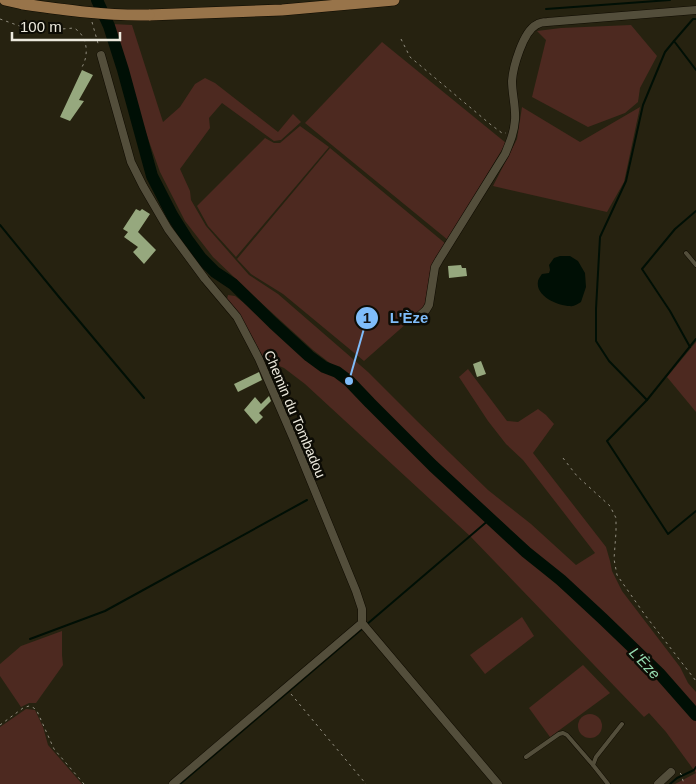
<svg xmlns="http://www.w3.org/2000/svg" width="696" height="784" font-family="Arial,sans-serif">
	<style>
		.green { fill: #4d2920 }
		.water { fill: #000f05 }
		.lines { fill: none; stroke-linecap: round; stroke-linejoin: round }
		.stream { stroke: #000f05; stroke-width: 2 }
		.river { stroke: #000f05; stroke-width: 12 }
		.building { fill: #96a87e }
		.lane-casing { stroke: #0f0b00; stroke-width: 5 }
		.street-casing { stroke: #0f0b00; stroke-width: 9 }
		.primary-casing { stroke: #0f0b00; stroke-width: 12 }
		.path { stroke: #928e80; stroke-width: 1; stroke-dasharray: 2.5 4; stroke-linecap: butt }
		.lane { stroke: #534e3b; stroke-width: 4 }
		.street { stroke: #534e3b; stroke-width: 8 }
		.primary { stroke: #98744a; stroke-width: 11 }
		.primary-bridge-casing { stroke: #0f0b00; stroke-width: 12; stroke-linecap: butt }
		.primary-bridge { stroke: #98744a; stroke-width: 11 }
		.labels { text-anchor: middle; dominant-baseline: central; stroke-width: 5; stroke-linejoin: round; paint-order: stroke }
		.street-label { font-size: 14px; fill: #ece9dd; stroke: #0d0c05 }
		.water-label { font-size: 15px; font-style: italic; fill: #94daaf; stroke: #0d0c05 }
		.leader { fill: none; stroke: #7fbdfa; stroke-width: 2 }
		.callout-dot { fill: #7fbdfa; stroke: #0d0c05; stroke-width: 2 }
		.mark-label { font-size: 15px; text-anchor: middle; font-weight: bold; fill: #111 }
		.callout-label { font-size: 15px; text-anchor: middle; font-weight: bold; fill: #7fbdfa; stroke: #0d0c05; stroke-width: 5; stroke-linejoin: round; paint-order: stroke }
	</style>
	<rect width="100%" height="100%" fill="#262210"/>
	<g class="green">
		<polygon points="112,24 132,25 163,122 180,107 195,84 205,78 215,83 278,132 293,114 301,122 281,140 274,141 222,103 209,118 210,128 180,169 190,191 191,200 206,226 249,275 278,294 368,372 417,421 488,490 531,524 576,565 595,553 523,460 506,444 488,421 459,377 468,369 507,421 518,422 538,409 546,415 554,424 533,453 606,547 610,561 612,571 622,591 680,667 688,683 696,692 696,710 679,691 618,629 369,399 348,377 313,350 258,300 213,257 185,221 160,172 136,105 115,40"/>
		<polygon points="631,25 657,56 640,88 638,102 625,113 588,127 532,97 546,40 537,31 561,28"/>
		<polygon points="382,42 506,143 448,240 305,123"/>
		<polygon points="522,107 580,142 640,107 624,182 607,212 493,186 517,139"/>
		<polygon points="300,126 329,147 236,257 208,226 197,206 265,138 274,143 280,143"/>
		<polygon points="330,148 446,244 433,262 424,308 364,361 283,294 251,274 237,259"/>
		<polygon points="228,295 235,296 251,308 317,368 338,376 348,383 390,428 436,474 524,556 592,615 658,675 696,720 696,784 675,784 696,773 666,732 649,713 644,717 470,536 305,384 284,368 265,360 239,314 227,299"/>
		<polygon points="696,342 696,412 667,377"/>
		<polygon points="522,617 534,636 485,674 470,655"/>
		<polygon points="62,631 62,655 63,665 36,703 29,703 21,707 0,676 0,664 21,646"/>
		<polygon points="583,665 610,693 550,737 529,708"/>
		<polygon points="26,709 35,710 43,727 48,745 82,784 0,784 0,727"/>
		<circle cx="590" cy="726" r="12"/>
	</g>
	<path class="water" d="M 560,256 L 570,256 L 578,261 L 585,273 L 586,287 L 581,302 C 577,304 574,307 570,306 C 558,306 535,296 538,281 C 538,280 541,275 542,274 L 549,273 L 550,270 L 549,265 L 554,258 Z"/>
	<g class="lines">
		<g class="stream">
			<polyline points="546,9 670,0"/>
			<polyline points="696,19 693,19 674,41 696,70"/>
			<polyline points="0,225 59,297 144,398"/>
			<polyline points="696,339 647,400 607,441 668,534 696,511"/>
			<polyline points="690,347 670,311 642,269 675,229 696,211"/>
			<polyline points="647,400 609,361 596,341 596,309 600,237 626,181 643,105 665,52 674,41"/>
			<polyline points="366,625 490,519"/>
			<polyline points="30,639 105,611 307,500"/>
			<polyline points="180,784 363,628"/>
			<polyline points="670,784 677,778 694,770 696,767"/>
		</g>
		<polyline class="river" points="97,0 109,26 123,70 152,176 172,215 187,239 201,258 215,272 233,284 273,323 309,356 324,367 337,372 349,381 370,403 433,466 526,552 561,580 603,619 659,673 696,715"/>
	</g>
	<g class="building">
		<polygon points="82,70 93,75 79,100 84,101 70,121 60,117"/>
		<polygon points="136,209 140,211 142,209 150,214 138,232 156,250 144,264 133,252 138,247 124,237 128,232 123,229"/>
		<polygon points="461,265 462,268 466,268 467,276 449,278 448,266"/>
		<polygon points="481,361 486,374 477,377 473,364"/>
		<polygon points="259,372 262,380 238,392 234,384"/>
		<polygon points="269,396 271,401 259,413 263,417 256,424 244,410 255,397 261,404"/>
	</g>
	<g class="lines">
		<g class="lane-casing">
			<g id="lane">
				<polyline points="686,253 696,265"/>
				<polyline points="526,757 559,734 563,733 567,735 593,765"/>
				<polyline points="608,784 593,765 596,757 622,724"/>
			</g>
		</g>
		<g class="street-casing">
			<g id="street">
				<polyline points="101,55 131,162 143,186 168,229 205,279 237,317 259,359 294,440 356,591 362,609 362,623 173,784"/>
				<path d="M 416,319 L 426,310 L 429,305 L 435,267 L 439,260 L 505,154 C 510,142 514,133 515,120 C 516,107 512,94 512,81 C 513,67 523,32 536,25 C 539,23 543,22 547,22 L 696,10"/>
				<polyline points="362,623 498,784"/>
				<polyline points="658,784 671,772"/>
			</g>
		</g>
		<g class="primary-casing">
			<g id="primary">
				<polyline points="5,0 23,4"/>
				<polyline points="149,15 282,10 394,0"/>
			</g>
		</g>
		<g class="path">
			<path d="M 0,19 L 28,29 L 37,31 L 74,28 C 88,36 89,55 82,67"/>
			<polyline points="92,22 99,47"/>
			<polyline points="401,39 410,57 422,67 490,124 502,133 506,133"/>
			<polyline points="563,458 577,476 610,506 616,518 616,532 614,559 617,575 645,615 696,681"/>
			<polyline points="291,694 366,784"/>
			<polyline points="0,725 23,708 29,706 34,708 37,711 54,749 84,784"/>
			<polyline points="680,773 681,774 684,784"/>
		</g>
		<use href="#lane" class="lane"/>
		<use href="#street" class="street"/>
		<use href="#primary" class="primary"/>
		<g class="primary-bridge-casing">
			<path id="primary-bridge" d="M 23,4 C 65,10 107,16 149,15"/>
		</g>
		<use href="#primary-bridge" class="primary-bridge"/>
	</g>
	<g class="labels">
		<g class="street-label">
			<text transform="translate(295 414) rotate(67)">Chemin du Tombadou</text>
		</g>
		<g class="water-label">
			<text transform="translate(645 663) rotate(46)">L'Èze</text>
		</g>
	</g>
	<path class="leader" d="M349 381L367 318"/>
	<g class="callout-dot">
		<circle cx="349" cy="381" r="5"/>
		<circle cx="367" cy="318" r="12"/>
	</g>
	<g class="mark-label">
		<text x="367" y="323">1</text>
	</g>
	<g class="callout-label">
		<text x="409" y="323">L'Èze</text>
	</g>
	<path d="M12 32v8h108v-8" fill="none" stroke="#ece9dd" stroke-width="2.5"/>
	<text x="20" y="32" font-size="15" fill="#ece9dd" stroke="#0d0c05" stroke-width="4" paint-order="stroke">100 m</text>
</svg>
